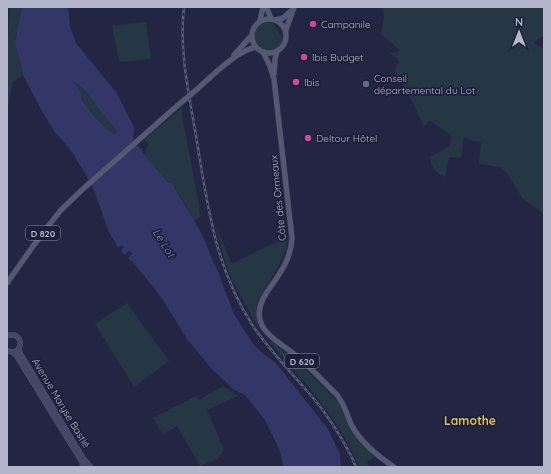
<svg xmlns="http://www.w3.org/2000/svg" width="551" height="474" font-family="Quicksand,sans-serif">
	<style>
		.green { fill: #253644 }
		.water { fill: #323767; fill-rule: evenodd }
		.lines { fill: none; stroke-linecap: round; stroke-linejoin: round }
		.secondary-casing { stroke: #4f5269; stroke-width: 5.5 }
		.primary-casing { stroke: #3e4058; stroke-width: 6 }
		.secondary { stroke: #454766; stroke-width: 4.5 }
		.primary { stroke: #555872; stroke-width: 5 }
		.rail-casing { stroke: #595c7a; stroke-width: 2.5 }
		.rail { stroke: #1c1f38; stroke-width: 1; stroke-dasharray: 3; stroke-linecap: butt }
		.primary-bridge-casing { stroke: #3e4058; stroke-width: 6; stroke-linecap: butt }
		.primary-bridge { stroke: #555872; stroke-width: 5 }
		.hotel-dot { fill: #d1479c; stroke: #1c1f38; stroke-width: 1.5 }
		.service-dot { fill: #5c6f8a; stroke: #1c1f38; stroke-width: 1.5 }
		.labels { text-anchor: middle; dominant-baseline: central; stroke-width: 3.5; stroke-linejoin: round; paint-order: stroke }
		.shield { fill: #1c1f38; stroke: #8689a0; stroke-width: 1 }
		.shield-label { font-size: 9px; font-weight: bold; fill: #b4b6cc }
		.poi-label { font-size: 10px; fill: #b4b6cc; stroke: #1c1f38; text-anchor: start }
		.street-label { font-size: 10px; fill: #b4b6cc; stroke: #1c1f38 }
		.water-label { font-size: 11px; font-style: italic; fill: #8087bb; stroke: #1c1f38 }
		.quarter-label { font-size: 12px; font-weight: bold; fill: #e0bf5c; stroke: #1c1f38 }
	</style>
	<rect width="100%" height="100%" fill="#232643"/>
	<g class="green">
		<polygon points="10,7 22,7 15,42 23,75 13,82 7,111 7,50"/>
		<path d="M 383,7 L 544,7 L 544,37 L 541,37 L 534,43 L 544,49 L 544,214 L 523,199 L 507,173 L 499,167 L 479,164 L 481,143 L 464,138 L 461,158 L 449,157 L 445,177 C 435,173 431,167 430,157 L 450,146 L 451,135 L 429,120 L 424,126 L 413,103 L 395,72 L 396,65 L 400,62 L 390,53 L 400,51 L 381,34 L 384,18 Z"/>
		<path d="M 264,20 L 270,20 C 273,23 282,36 283,41 C 270,69 235,33 264,20 Z"/>
		<polygon points="146,22 151,59 122,62 119,60 112,26"/>
		<polygon points="71,78 84,89 117,132 114,136 95,118 81,99"/>
		<polygon points="183,107 182,115 199,205 200,217 194,221 184,202 179,196 172,183 168,183 146,156 146,148 149,144 144,140"/>
		<polygon points="215,224 232,264 288,236 286,249 277,269 258,300 256,311 258,328 232,280 225,261"/>
		<polygon points="127,303 169,361 134,387 95,324"/>
		<path d="M 271,341 L 309,373 L 339,403 L 351,431 L 375,457 L 367,462 L 370,467 L 359,467 C 340,419 304,381 270,343 Z"/>
		<polygon points="223,386 238,396 207,410 224,450 218,459 200,466 177,426 163,435 153,418 196,396 199,400"/>
	</g>
	<path class="water" d="M 22,7 L 68,7 L 70,27 L 76,43 L 116,92 L 134,127 L 133,140 L 168,183 L 172,183 C 180,199 191,213 199,229 C 205,240 209,252 214,264 L 215,264 L 234,314 L 253,344 L 262,353 L 275,362 L 328,429 L 340,454 L 341,467 L 284,467 L 279,449 L 265,420 L 245,395 L 233,389 L 210,367 L 187,339 L 161,297 L 133,262 L 128,258 L 132,254 L 130,250 L 124,255 L 121,251 L 124,247 L 121,245 L 118,248 L 117,246 L 109,232 L 92,185 L 72,152 L 55,132 L 43,113 L 23,75 L 15,42 ZM 72,80 L 84,89 L 117,132 L 114,135 L 95,118 L 81,99 L 82,94 Z"/>
	<g class="lines">
		<g class="secondary-casing">
			<g id="secondary">
				<path d="M 7,335 L 15,335 C 22,340 22,347 15,352 L 7,351"/>
				<polyline points="19,348 20,353 83,458 90,466"/>
				<polyline points="12,352 16,355 82,462 83,467"/>
			</g>
		</g>
		<g class="primary-casing">
			<g id="primary">
				<polyline points="266,7 271,18"/>
				<circle cx="269" cy="36" r="17"/>
				<polyline points="276,20 283,18 291,11"/>
				<polyline points="260,21 263,7"/>
				<polyline points="286,30 294,7"/>
				<path d="M 263,52 L 270,66 L 274,79 L 292,238 C 291,260 279,275 267,292 C 243,328 279,340 300,359 C 313,370 325,383 337,395 C 345,405 347,416 352,426 C 361,442 379,457 394,467"/>
				<polyline points="234,55 252,35"/>
				<polyline points="274,74 275,59 277,51"/>
				<path d="M 195,91 C 211,77 236,51 256,47"/>
				<polyline points="7,283 41,235 61,210 84,188 177,106"/>
			</g>
		</g>
		<use href="#secondary" class="secondary"/>
		<use href="#primary" class="primary"/>
		<g class="rail-casing">
			<path id="rail" d="M 184,7 C 179,48 188,90 195,130 C 207,200 213,265 253,326 C 272,354 297,378 319,405 C 333,424 347,445 356,467"/>
		</g>
		<use href="#rail" class="rail"/>
		<g class="primary-bridge-casing">
			<polyline id="primary-bridge" points="177,106 195,91"/>
		</g>
		<use href="#primary-bridge" class="primary-bridge"/>
	</g>
	<g class="hotel-dot">
		<circle cx="313" cy="24" r="4"/>
		<circle cx="304" cy="57" r="4"/>
		<circle cx="296" cy="82" r="4"/>
		<circle cx="308" cy="138" r="4"/>
	</g>
	<circle class="service-dot" cx="366" cy="84" r="4"/>
	<g class="labels">
		<g class="shield">
			<rect x="26" y="226" width="34" height="14" rx="3"/>
			<rect x="285" y="354" width="34" height="14" rx="3"/>
		</g>
		<g class="shield-label">
			<text x="43" y="233">D 820</text>
			<text x="302" y="361">D 620</text>
		</g>
		<g class="poi-label">
			<text x="321" y="24">Campanile</text>
			<text x="312" y="57">Ibis Budget</text>
			<text x="374" y="78">Conseil<tspan x="374" dy="12">départemental du Lot</tspan></text>
			<text x="304" y="82">Ibis</text>
			<text x="316" y="138">Deltour Hôtel</text>
		</g>
		<g class="street-label">
			<text transform="translate(278 198) rotate(-96)">Côte des Ormeaux</text>
			<text transform="translate(61 403) rotate(59)">Avenue Maryse Bastié</text>
		</g>
		<g class="water-label">
			<text transform="translate(164 243) rotate(58)">Le Lot</text>
		</g>
		<g class="quarter-label">
			<text x="470" y="420">Lamothe</text>
		</g>
	</g>
	<rect width="551" height="474" fill="none" stroke="#b4b6cc" stroke-width="16"/>
	<g transform="translate(519 32)" stroke="#1c1f38" stroke-width="3" paint-order="stroke">
	<path d="M0-3L7 15L0 10L-7 15Z" fill="#b4b6cc"/>
	<text y="-6" font-size="11" font-weight="bold" text-anchor="middle" fill="#b4b6cc">N</text>
	</g>
</svg>
